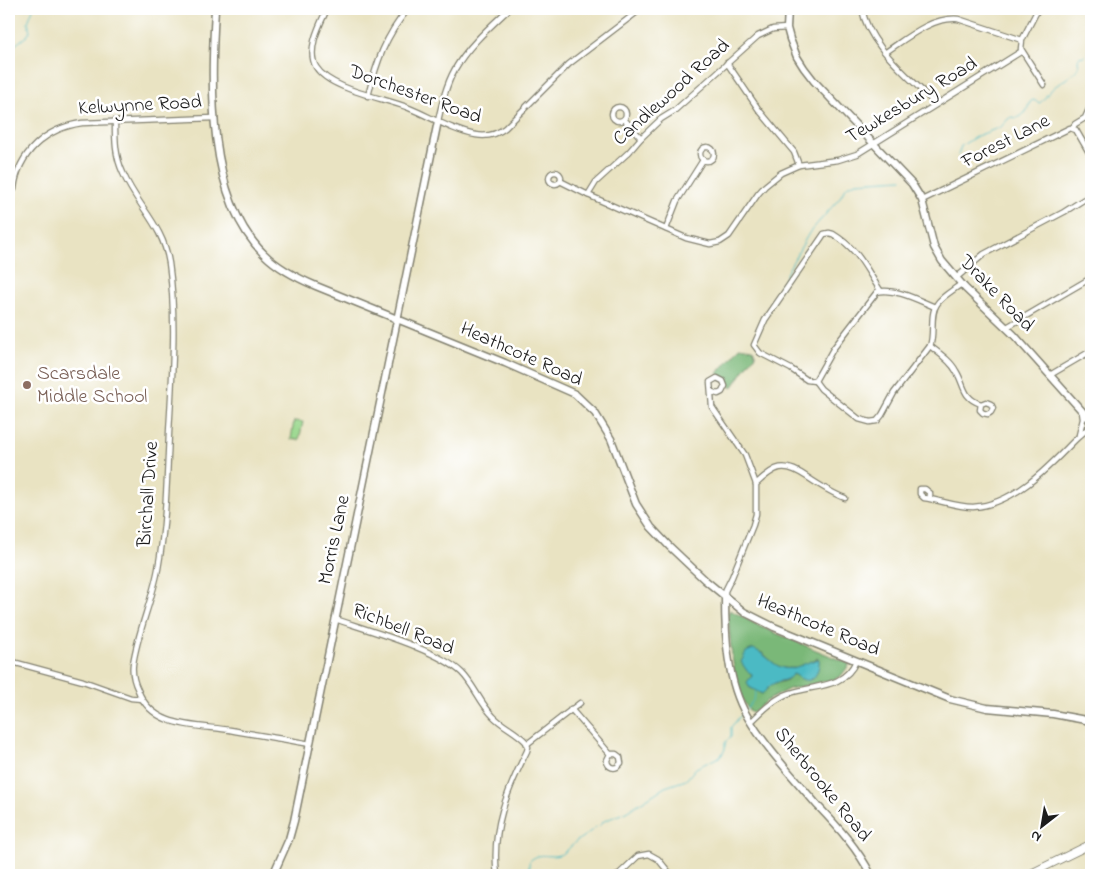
<svg xmlns="http://www.w3.org/2000/svg" width="1100" height="884" font-family="'Indie Flower',sans-serif">
	<style>
		.green { fill: #99d78c; stroke: #5a7a54 }
		.forest { fill: #7ab878; stroke: #4b6a4a; fill-rule: evenodd }
		.water { fill: #4cbac4; stroke: #346b70 }
		.lines { fill: none; stroke-linecap: round; stroke-linejoin: round }
		.stream { stroke: #4cbac4; stroke-width: 1 }
		.street-casing { stroke: #82806f; stroke-width: 7 }
		.secondary-casing { stroke: #82806f; stroke-width: 9 }
		.primary-casing { stroke: #82806f; stroke-width: 9 }
		.street { stroke: #fff; stroke-width: 4.5 }
		.secondary { stroke: #fff; stroke-width: 6 }
		.primary { stroke: #fff; stroke-width: 7 }
		.education-dot { fill: #8d6e63; stroke: #fff; stroke-width: 2 }
		.labels { text-anchor: middle; dominant-baseline: central; stroke-width: 5; stroke-linejoin: round; paint-order: stroke }
		.street-label { font-size: 20px; fill: #1c1c1c; stroke: #fff }
		.education-label { font-size: 20px; fill: #785e54; stroke: #fff; text-anchor: start }
	</style>
	<rect width="100%" height="100%" fill="#fff"/>
	<filter id="ink" filterUnits="userSpaceOnUse"><feTurbulence type="fractalNoise" baseFrequency=".02" numOctaves="2"/><feDisplacementMap in="SourceGraphic" scale="10" xChannelSelector="R" yChannelSelector="G"/><feConvolveMatrix kernelMatrix="1 2 1 2 8 2 1 2 1" color-interpolation-filters="sRGB"/></filter>
	<filter id="wash" filterUnits="userSpaceOnUse"><feTurbulence type="fractalNoise" baseFrequency=".0096" numOctaves="4" result="noise"/><feDisplacementMap in="SourceGraphic" scale="20" xChannelSelector="R" yChannelSelector="G"/><feGaussianBlur stdDeviation="1.12" result="paint"/><feColorMatrix in="noise" values="0 0 0 0 0 0 0 0 0 0 0 0 0 0 0 0 0 1.4 0 .05"/><feComposite in="paint" operator="in"/></filter>
	<g filter="url(#wash)">
		<rect width="100%" height="100%" fill="#e9e3c2"/>
		<polygon class="green" points="294,421 303,422 299,440 291,439"/>
		<g class="forest">
			<polygon points="740,347 753,349 756,356 752,359 732,388 718,373"/>
			<path d="M 730,610 L 761,627 L 850,664 L 841,676 L 835,679 L 789,689 L 768,700 L 752,713 C 733,698 730,637 728,613 ZM 761,652 C 766,656 771,661 776,665 C 789,673 806,665 817,658 L 819,663 L 813,679 L 808,680 L 793,674 L 787,680 L 771,685 L 762,694 L 749,687 L 752,673 L 747,671 Z"/>
		</g>
		<path class="water" d="M 753,649 C 767,653 776,672 792,668 C 802,666 811,660 819,659 C 820,667 816,683 804,680 C 800,679 797,675 793,674 C 786,682 784,679 775,683 C 769,685 767,690 762,694 L 749,687 L 747,682 L 752,676 L 752,674 L 747,671 L 741,662 L 746,652 Z"/>
		<g class="lines">
			<g class="stream">
				<polyline points="9,53 15,45 28,35 30,31 28,22 33,9"/>
				<path d="M 958,156 L 961,146 L 977,136 L 1001,127 L 1008,119 L 1012,117 L 1017,118 L 1026,112 L 1030,102 L 1033,100 L 1040,103 C 1045,99 1047,93 1051,90 C 1059,82 1074,76 1079,66 L 1078,60 L 1079,57 L 1084,56 L 1091,49"/>
				<polyline points="780,284 783,282 787,272 809,233 839,199 847,186 856,182 902,179"/>
				<polyline points="746,710 754,699 756,691"/>
				<polyline points="599,826 604,821 626,812 665,787 686,780 696,768 721,756 725,749 725,743 731,736 731,727 743,713"/>
				<path d="M 526,875 L 529,873 C 530,868 527,862 532,859 C 541,852 550,858 559,855 C 566,853 569,848 574,843 C 581,838 589,833 596,827"/>
			</g>
		</g>
	</g>
	<g filter="url(#ink)">
		<g class="lines">
			<g class="street-casing">
				<g id="street">
					<path d="M 327,9 C 320,24 306,50 316,67 C 330,90 385,98 409,108 C 431,117 453,131 476,135 C 487,137 496,135 505,128 L 569,64 L 641,9"/>
					<path d="M 862,9 C 869,47 910,76 935,104"/>
					<polyline points="1038,9 1022,40 1021,49 1044,85"/>
					<path d="M 886,52 C 907,38 931,17 958,19 L 1022,40"/>
					<polyline points="727,63 759,110 794,152 799,165"/>
					<path d="M 368,96 C 377,61 385,37 408,9"/>
					<circle cx="619" cy="114" r="7"/>
					<polyline points="624,119 641,138"/>
					<path d="M 115,121 C 115,140 115,156 123,173 C 137,206 163,225 169,263 C 177,318 172,377 169,433 C 167,478 166,524 158,569 C 152,601 138,631 133,664 C 132,672 134,682 138,690 C 152,729 197,725 230,730 C 257,735 284,739 310,744"/>
					<path d="M 438,121 C 442,103 446,85 455,69 C 468,46 490,27 509,9"/>
					<polyline points="1073,127 1075,124 1085,118 1091,105"/>
					<circle cx="707" cy="154" r="7"/>
					<circle cx="555" cy="178" r="6"/>
					<polyline points="560,181 588,195 686,238 710,244 720,242 729,236 758,194 765,186 781,173 799,165 838,160 857,154 1022,51"/>
					<path d="M 14,189 C 18,153 46,128 82,123 L 214,118"/>
					<polyline points="588,195 596,182 629,152 641,138 661,119 674,111 758,36 773,29 787,28"/>
					<polyline points="922,200 1070,128 1076,130 1091,156"/>
					<polyline points="666,229 677,201 703,160"/>
					<polyline points="956,278 984,254 1064,212 1091,195"/>
					<polyline points="1007,327 1091,278"/>
					<path d="M 930,346 C 939,353 951,361 956,371 C 965,385 962,398 981,404 L 986,402 L 991,404 L 993,408 L 991,412 L 988,414 L 983,413 L 980,410 L 981,404"/>
					<polyline points="1050,375 1091,351"/>
					<path d="M 815,381 L 807,380 L 791,369 L 760,353 L 754,345 L 765,320 L 824,234 L 829,233 L 833,234 C 859,250 864,266 880,290"/>
					<path d="M 815,381 L 821,389 L 859,419 L 870,422 L 877,421 L 882,415 L 894,393 L 930,346 C 935,334 929,315 937,304 C 942,296 954,290 961,284"/>
					<path d="M 815,381 L 833,349 L 877,292 C 894,287 920,301 935,307"/>
					<polyline points="712,392 718,394 722,392 725,386 723,381 717,378 710,382 712,407 745,455 756,484 756,514 753,525 732,577 725,591 725,596"/>
					<polyline points="1079,435 1083,419 1082,412"/>
					<path d="M 756,484 C 775,466 784,461 807,477 C 819,485 831,493 845,498"/>
					<path d="M 930,498 L 930,493 L 925,489 L 920,489 L 920,494 L 924,498 C 940,500 956,507 973,507 C 1013,505 1048,468 1074,441 C 1080,435 1086,431 1091,425"/>
					<path d="M 335,619 C 367,630 439,650 462,673 C 474,685 480,703 493,716 C 502,726 516,731 526,742 L 528,747 L 527,751 C 507,791 491,829 497,875"/>
					<polyline points="9,661 83,681 131,698 142,699"/>
					<path d="M 571,709 L 610,754 L 616,754 L 620,757 L 621,763 L 617,767 C 612,769 607,766 607,760 L 610,754"/>
					<path d="M 751,722 C 761,712 772,701 785,695 C 810,684 843,691 856,661"/>
					<polyline points="527,744 580,703"/>
					<polyline points="618,875 638,856 649,854 658,859 671,875"/>
				</g>
			</g>
			<g class="secondary-casing">
				<g id="secondary">
					<path d="M 215,9 C 211,84 206,197 264,254 C 279,269 297,278 316,286 L 505,363 L 575,394 L 595,413 L 611,439 L 636,504 L 651,527 L 669,546 L 705,580 L 744,612 L 774,627 L 950,699 L 987,708 L 1053,714 L 1091,721"/>
					<polyline points="788,9 787,28 790,39 797,57 804,68 814,81 912,184 922,200 934,247 942,261 965,288 1014,335 1091,421"/>
					<path d="M 725,597 C 725,636 727,682 747,716 C 765,747 795,779 818,806 C 838,827 858,849 871,875"/>
					<polyline points="273,875 289,839 294,821 438,121"/>
				</g>
			</g>
			<g class="primary-casing">
				<polyline id="primary" points="1028,875 1091,844"/>
			</g>
			<use href="#street" class="street"/>
			<use href="#secondary" class="secondary"/>
			<use href="#primary" class="primary"/>
		</g>
	</g>
	<circle class="education-dot" cx="27" cy="385" r="5"/>
	<g class="labels">
		<g class="street-label">
			<text transform="translate(672 93) rotate(-42)">Candlewood Road</text>
			<text transform="translate(415 95) rotate(20)">Dorchester Road</text>
			<text transform="translate(912 101) rotate(-31)">Tewkesbury Road</text>
			<text transform="translate(140 106) rotate(-3)">Kelwynne Road</text>
			<text transform="translate(1006 142) rotate(-27)">Forest Lane</text>
			<text transform="translate(996 294) rotate(46)">Drake Road</text>
			<text transform="translate(521 355) rotate(24)">Heathcote Road</text>
			<text transform="translate(149 494) rotate(-86)">Birchall Drive</text>
			<text transform="translate(335 540) rotate(-78)">Morris Lane</text>
			<text transform="translate(818 626) rotate(23)">Heathcote Road</text>
			<text transform="translate(403 630) rotate(22)">Richbell Road</text>
			<text transform="translate(822 785) rotate(51)">Sherbrooke Road</text>
		</g>
		<g class="education-label">
			<text x="37" y="374">Scarsdale<tspan x="37" dy="23">Middle School</tspan></text>
		</g>
	</g>
	<rect width="1100" height="884" fill="none" stroke="#fff" stroke-width="30"/>
	<g transform="translate(1042 826) rotate(211)" stroke="#ffffff" stroke-width="4" paint-order="stroke">
	<path d="M0-4L9 19L0 12L-9 19Z" fill="#1c1c1c"/>
	<text y="-8" font-size="14" font-weight="bold" text-anchor="middle" fill="#1c1c1c">N</text>
	</g>
</svg>
